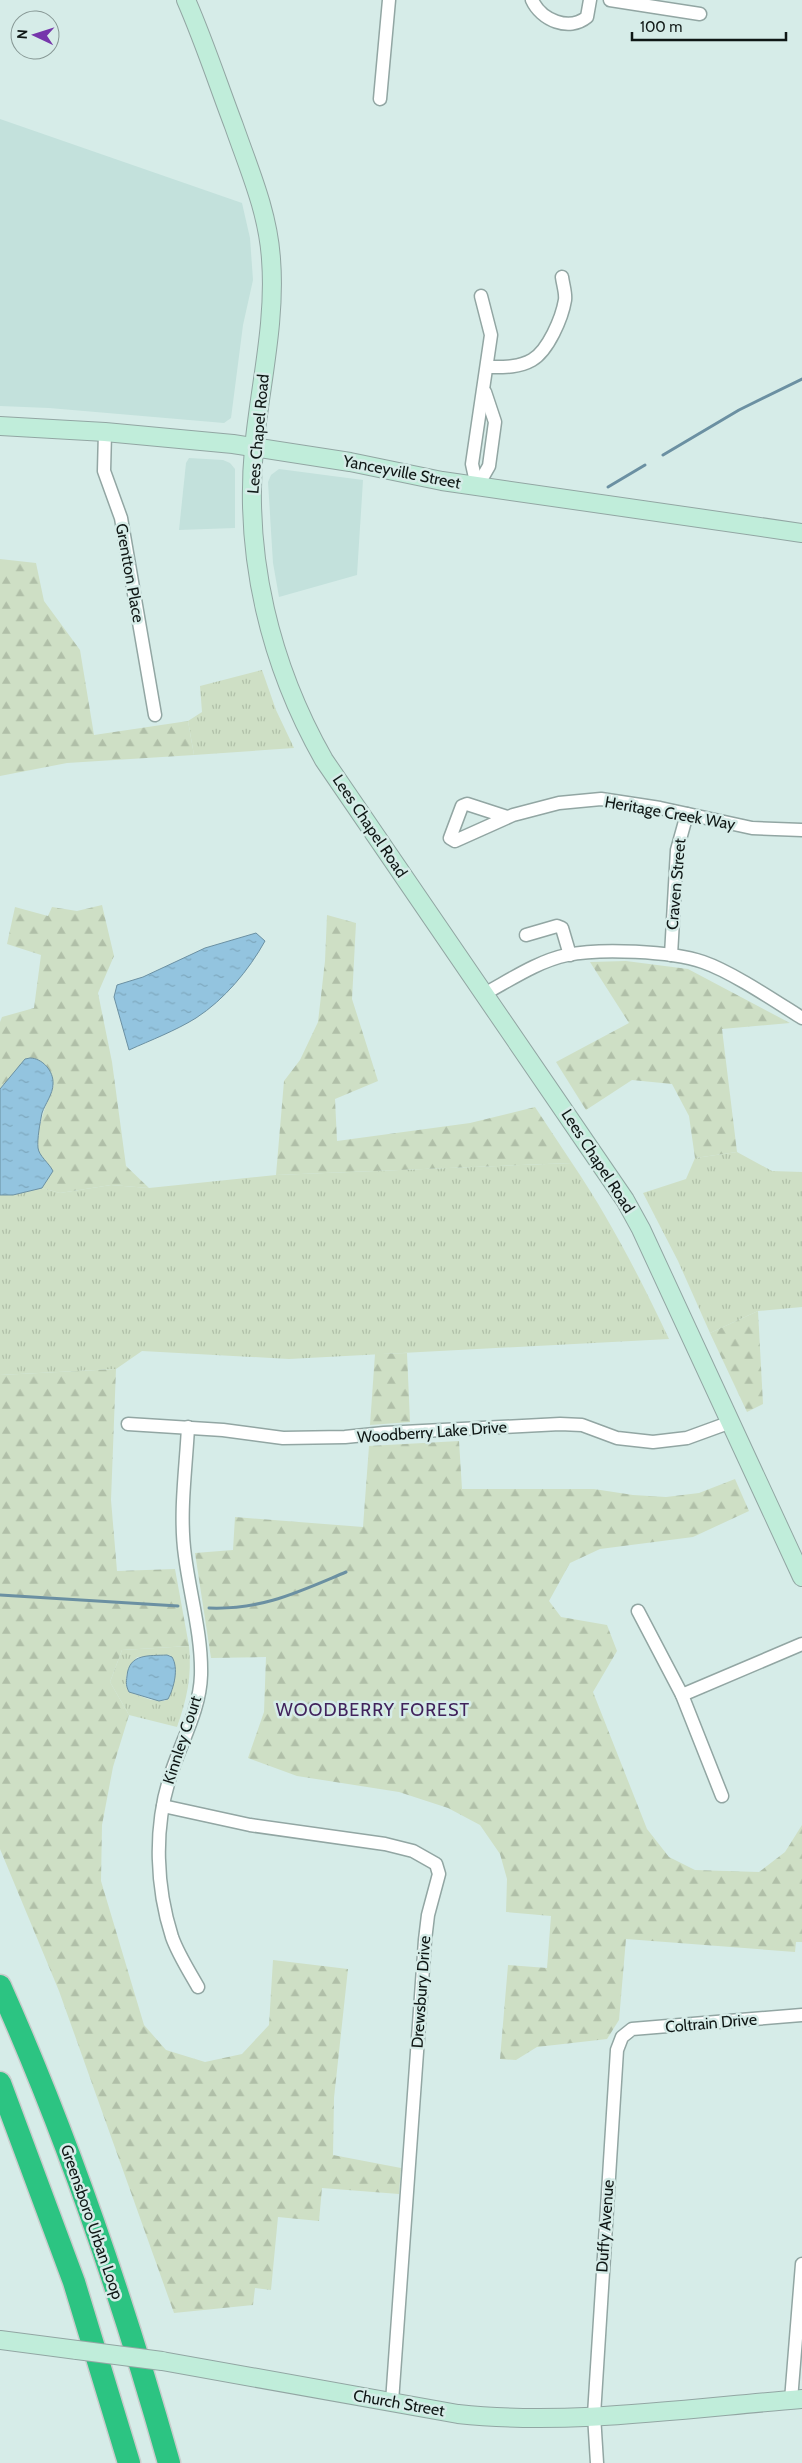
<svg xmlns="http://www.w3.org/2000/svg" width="802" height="2463" font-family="Cabin,sans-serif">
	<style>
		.built { fill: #c3e1dc }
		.grass { fill: url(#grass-tufts); fill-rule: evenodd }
		.forest { fill: url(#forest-firs) }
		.water { fill: url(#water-ripples); stroke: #6b90a2 }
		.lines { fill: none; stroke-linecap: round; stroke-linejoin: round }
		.stream { stroke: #6b90a2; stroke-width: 3 }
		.street-casing { stroke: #92a6a3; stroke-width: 15 }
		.secondary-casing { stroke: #92a6a3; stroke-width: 20 }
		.highway-casing { stroke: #cacccc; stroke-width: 25 }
		.street { stroke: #fff; stroke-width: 12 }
		.secondary { stroke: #c0edda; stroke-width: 18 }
		.highway { stroke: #2cc482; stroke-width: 22 }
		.secondary-bridge-casing { stroke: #92a6a3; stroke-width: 20; stroke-linecap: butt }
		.secondary-bridge { stroke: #c0edda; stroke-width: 18 }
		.labels { text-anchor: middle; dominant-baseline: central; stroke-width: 5; stroke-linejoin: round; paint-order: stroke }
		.street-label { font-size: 16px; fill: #0f1715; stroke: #d6ece8 }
		.neighbourhood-label { font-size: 18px; letter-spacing: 1px; fill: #41235c; stroke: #d6ece8 }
	</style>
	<defs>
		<pattern id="grass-tufts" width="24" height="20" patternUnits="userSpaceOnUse" patternTransform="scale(1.25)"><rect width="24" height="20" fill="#cedfc5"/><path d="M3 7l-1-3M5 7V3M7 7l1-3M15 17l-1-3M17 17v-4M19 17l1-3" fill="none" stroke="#b0bfa8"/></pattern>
		<pattern id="forest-firs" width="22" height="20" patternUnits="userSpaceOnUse" patternTransform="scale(1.25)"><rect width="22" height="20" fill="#cedfc5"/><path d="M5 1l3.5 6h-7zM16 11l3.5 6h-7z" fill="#b0bfa8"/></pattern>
		<pattern id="water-ripples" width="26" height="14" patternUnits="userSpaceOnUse" patternTransform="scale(1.25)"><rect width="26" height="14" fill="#93c4df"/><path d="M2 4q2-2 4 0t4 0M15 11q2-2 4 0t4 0" fill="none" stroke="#7ea8be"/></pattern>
	</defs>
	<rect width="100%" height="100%" fill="#d6ece8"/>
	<g class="built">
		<polygon points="0,119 242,203 250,238 253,280 243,325 231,418 224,423 49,408 0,406"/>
		<polygon points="189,458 223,460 230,463 235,469 235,528 179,530 186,463"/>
		<polygon points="279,469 363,480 357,575 279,597 273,563 268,482 271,475"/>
	</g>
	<g class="grass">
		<polygon points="262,670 276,710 294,748 194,755 188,721 202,712 200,686"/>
		<polygon points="737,1152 772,1171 802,1172 802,1307 758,1311 710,1333 678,1261 643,1193 686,1179 695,1158"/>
		<path d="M 572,1163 C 610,1219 640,1278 669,1339 L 289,1359 L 142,1351 L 116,1369 L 0,1375 L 0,1195 L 13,1195 L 42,1188 L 60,1193 L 111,1185 L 149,1188 L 276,1175 Z"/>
		<path d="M 189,1646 C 192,1676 187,1699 177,1727 L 129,1715 L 110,1682 L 122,1650 ZM 170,1655 C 179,1672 173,1684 165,1701 L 151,1700 L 129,1692 C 122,1678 128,1668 137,1657 Z"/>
	</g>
	<g class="forest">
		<polygon points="0,559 36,563 44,601 80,650 94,735 188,721 194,755 67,763 0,776"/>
		<path d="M 102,905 L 114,956 L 98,993 L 112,1062 L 126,1166 L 149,1188 L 111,1185 L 60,1193 L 42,1188 L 53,1171 C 49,1164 44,1161 40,1155 C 31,1141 48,1099 54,1085 L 5,1082 L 0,1089 L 0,1022 L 2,1017 L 34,1008 L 41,955 L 7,944 L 15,907 L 48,916 L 52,907 L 77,911 Z"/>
		<polygon points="327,915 356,923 352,999 378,1081 335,1099 337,1141 470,1123 535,1107 572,1163 276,1175 284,1081 300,1060 318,1022 325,961"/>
		<polygon points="626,961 688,969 790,1023 722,1029 737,1152 695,1158 689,1116 672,1084 632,1080 586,1110 556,1062 629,1023 590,962"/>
		<polygon points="758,1311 763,1404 747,1412 710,1333"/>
		<polygon points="407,1353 410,1422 370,1425 375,1354"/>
		<polygon points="116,1369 111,1500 117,1571 175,1569 189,1646 122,1650 110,1682 129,1715 113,1767 102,1825 101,1881 144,2025 166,2050 205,2062 242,2054 269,2025 273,1960 348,1969 334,2098 333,2155 401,2168 399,2194 322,2188 319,2221 278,2217 271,2290 255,2288 253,2305 174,2313 59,1991 0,1849 0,1375"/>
		<polygon points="459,1441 462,1489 594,1489 633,1495 666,1497 699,1493 735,1479 749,1511 693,1537 600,1549 570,1563 549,1601 561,1617 607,1625 617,1651 593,1692 647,1829 669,1857 695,1870 759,1872 785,1852 802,1825 802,1942 796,1942 795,1952 626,1939 619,2020 607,2039 537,2047 516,2060 500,2059 508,1965 547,1968 551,1916 506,1912 507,1879 500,1854 480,1825 448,1808 399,1792 297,1776 248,1758 264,1712 266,1657 211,1658 195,1553 233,1550 235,1517 363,1527 369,1446"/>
	</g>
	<g class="water">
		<path d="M 256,933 L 265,941 C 249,970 224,1000 196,1018 C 175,1031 151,1040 129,1050 L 114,997 L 117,985 L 143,977 L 205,948 Z"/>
		<path d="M 30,1058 C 42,1058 54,1071 53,1084 C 53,1094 45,1104 42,1113 C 40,1123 37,1139 38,1148 C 39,1156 49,1163 53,1171 L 42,1188 L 13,1195 L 0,1195 L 0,1089 L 25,1059 Z"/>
		<path d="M 167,1655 L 172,1657 C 179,1668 174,1688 168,1699 L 159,1701 L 129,1692 C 126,1686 126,1683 127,1676 C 129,1653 149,1656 167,1655 Z"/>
	</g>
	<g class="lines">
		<g class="stream">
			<polyline points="663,455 739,410 802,379"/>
			<polyline points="608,487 645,465"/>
			<polyline points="0,1595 178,1606"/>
			<path d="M 209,1608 C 262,1610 298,1592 346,1572"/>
		</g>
		<g class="street-casing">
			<g id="street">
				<path d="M 532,0 C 541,20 569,32 587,17 L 590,0"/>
				<polyline points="610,0 700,14"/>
				<polyline points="380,99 389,0"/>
				<path d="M 487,367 C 502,367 518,368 532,360 C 548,351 562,318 565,300 C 566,293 563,285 562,277"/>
				<polyline points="105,432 104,471 121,518 155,715"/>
				<polyline points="477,487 472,464 491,335 481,296"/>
				<polyline points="477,487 489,466 495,422 485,392"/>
				<polyline points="507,817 467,804 462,806 450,838 455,841 513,815 559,803 601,799 660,808 752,828 802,830"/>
				<polyline points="526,935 557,926 562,928 570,955"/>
				<polyline points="671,955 677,850 687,814"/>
				<path d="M 484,994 C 510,980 538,961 567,955 C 600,948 671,951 703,962 C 732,972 775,1001 802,1018"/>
				<polyline points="128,1424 223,1430 283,1438 345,1437 384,1433 560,1424 582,1425 617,1438 653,1442 687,1438 731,1422"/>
				<path d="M 188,1427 C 186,1469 179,1514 185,1556 C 190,1595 202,1635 201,1675 C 200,1712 179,1745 169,1780 C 154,1830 156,1887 172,1937 C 178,1954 189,1971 198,1987"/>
				<polyline points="638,1611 682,1695 722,1796"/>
				<polyline points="682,1695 802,1644"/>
				<polyline points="163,1806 250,1825 385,1844 413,1851 436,1864 439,1874 428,1915 425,1940 392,2402"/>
				<polyline points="791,2400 802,2264"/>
				<polyline points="597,2463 594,2415 617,2050 622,2037 632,2029 802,2015"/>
			</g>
		</g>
		<g class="secondary-casing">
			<g id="secondary">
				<path d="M 186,0 C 204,41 218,84 234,126 C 249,169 268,212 271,259 C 276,322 260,385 254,448 C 244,557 270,665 324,760 L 625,1200 L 641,1229 L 802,1577"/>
				<polyline points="0,426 105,432 233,444 350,462 442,481 802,533"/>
				<polyline points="0,2340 77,2350"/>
				<path d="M 162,2361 L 458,2414 C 570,2426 690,2408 802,2399"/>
			</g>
		</g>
		<g class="highway-casing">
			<g id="highway">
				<path d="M 0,1986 C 69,2140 123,2300 169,2463"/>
				<polyline points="0,2083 74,2282 129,2463"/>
			</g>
		</g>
		<use href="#street" class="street"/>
		<use href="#secondary" class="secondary"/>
		<use href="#highway" class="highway"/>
		<g class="secondary-bridge-casing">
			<polyline id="secondary-bridge" points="77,2350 162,2361"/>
		</g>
		<use href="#secondary-bridge" class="secondary-bridge"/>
	</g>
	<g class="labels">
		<g class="street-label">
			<text transform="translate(258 434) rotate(-85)">Lees Chapel Road</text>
			<text transform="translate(402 472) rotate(11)">Yanceyville Street</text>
			<text transform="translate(130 573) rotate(80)">Grentton Place</text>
			<text transform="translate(670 813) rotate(10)">Heritage Creek Way</text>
			<text transform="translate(370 826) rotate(56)">Lees Chapel Road</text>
			<text transform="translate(676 884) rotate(-85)">Craven Street</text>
			<text transform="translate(598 1161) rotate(57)">Lees Chapel Road</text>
			<text transform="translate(432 1432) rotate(-4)">Woodberry Lake Drive</text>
			<text transform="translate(182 1740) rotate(-72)">Kinnley Court</text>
			<text transform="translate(421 1992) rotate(-86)">Drewsbury Drive</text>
			<text transform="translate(711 2023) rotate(-5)">Coltrain Drive</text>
			<text transform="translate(92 2222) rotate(71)">Greensboro Urban Loop</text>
			<text transform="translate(605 2226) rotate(-86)">Duffy Avenue</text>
			<text transform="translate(399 2403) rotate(10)">Church Street</text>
		</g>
		<g class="neighbourhood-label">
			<text x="373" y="1710">WOODBERRY FOREST</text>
		</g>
	</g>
	<g transform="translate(35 35) rotate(274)"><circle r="24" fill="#d6ece8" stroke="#869794"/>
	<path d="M0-4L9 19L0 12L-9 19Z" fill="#7636ab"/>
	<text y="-8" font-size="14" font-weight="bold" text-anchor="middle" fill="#0f1715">N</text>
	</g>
	<path d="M632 32v8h154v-8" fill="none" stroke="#0f1715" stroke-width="2.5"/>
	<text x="640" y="32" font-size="15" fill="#0f1715" stroke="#d6ece8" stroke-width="4" paint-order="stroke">100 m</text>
</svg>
